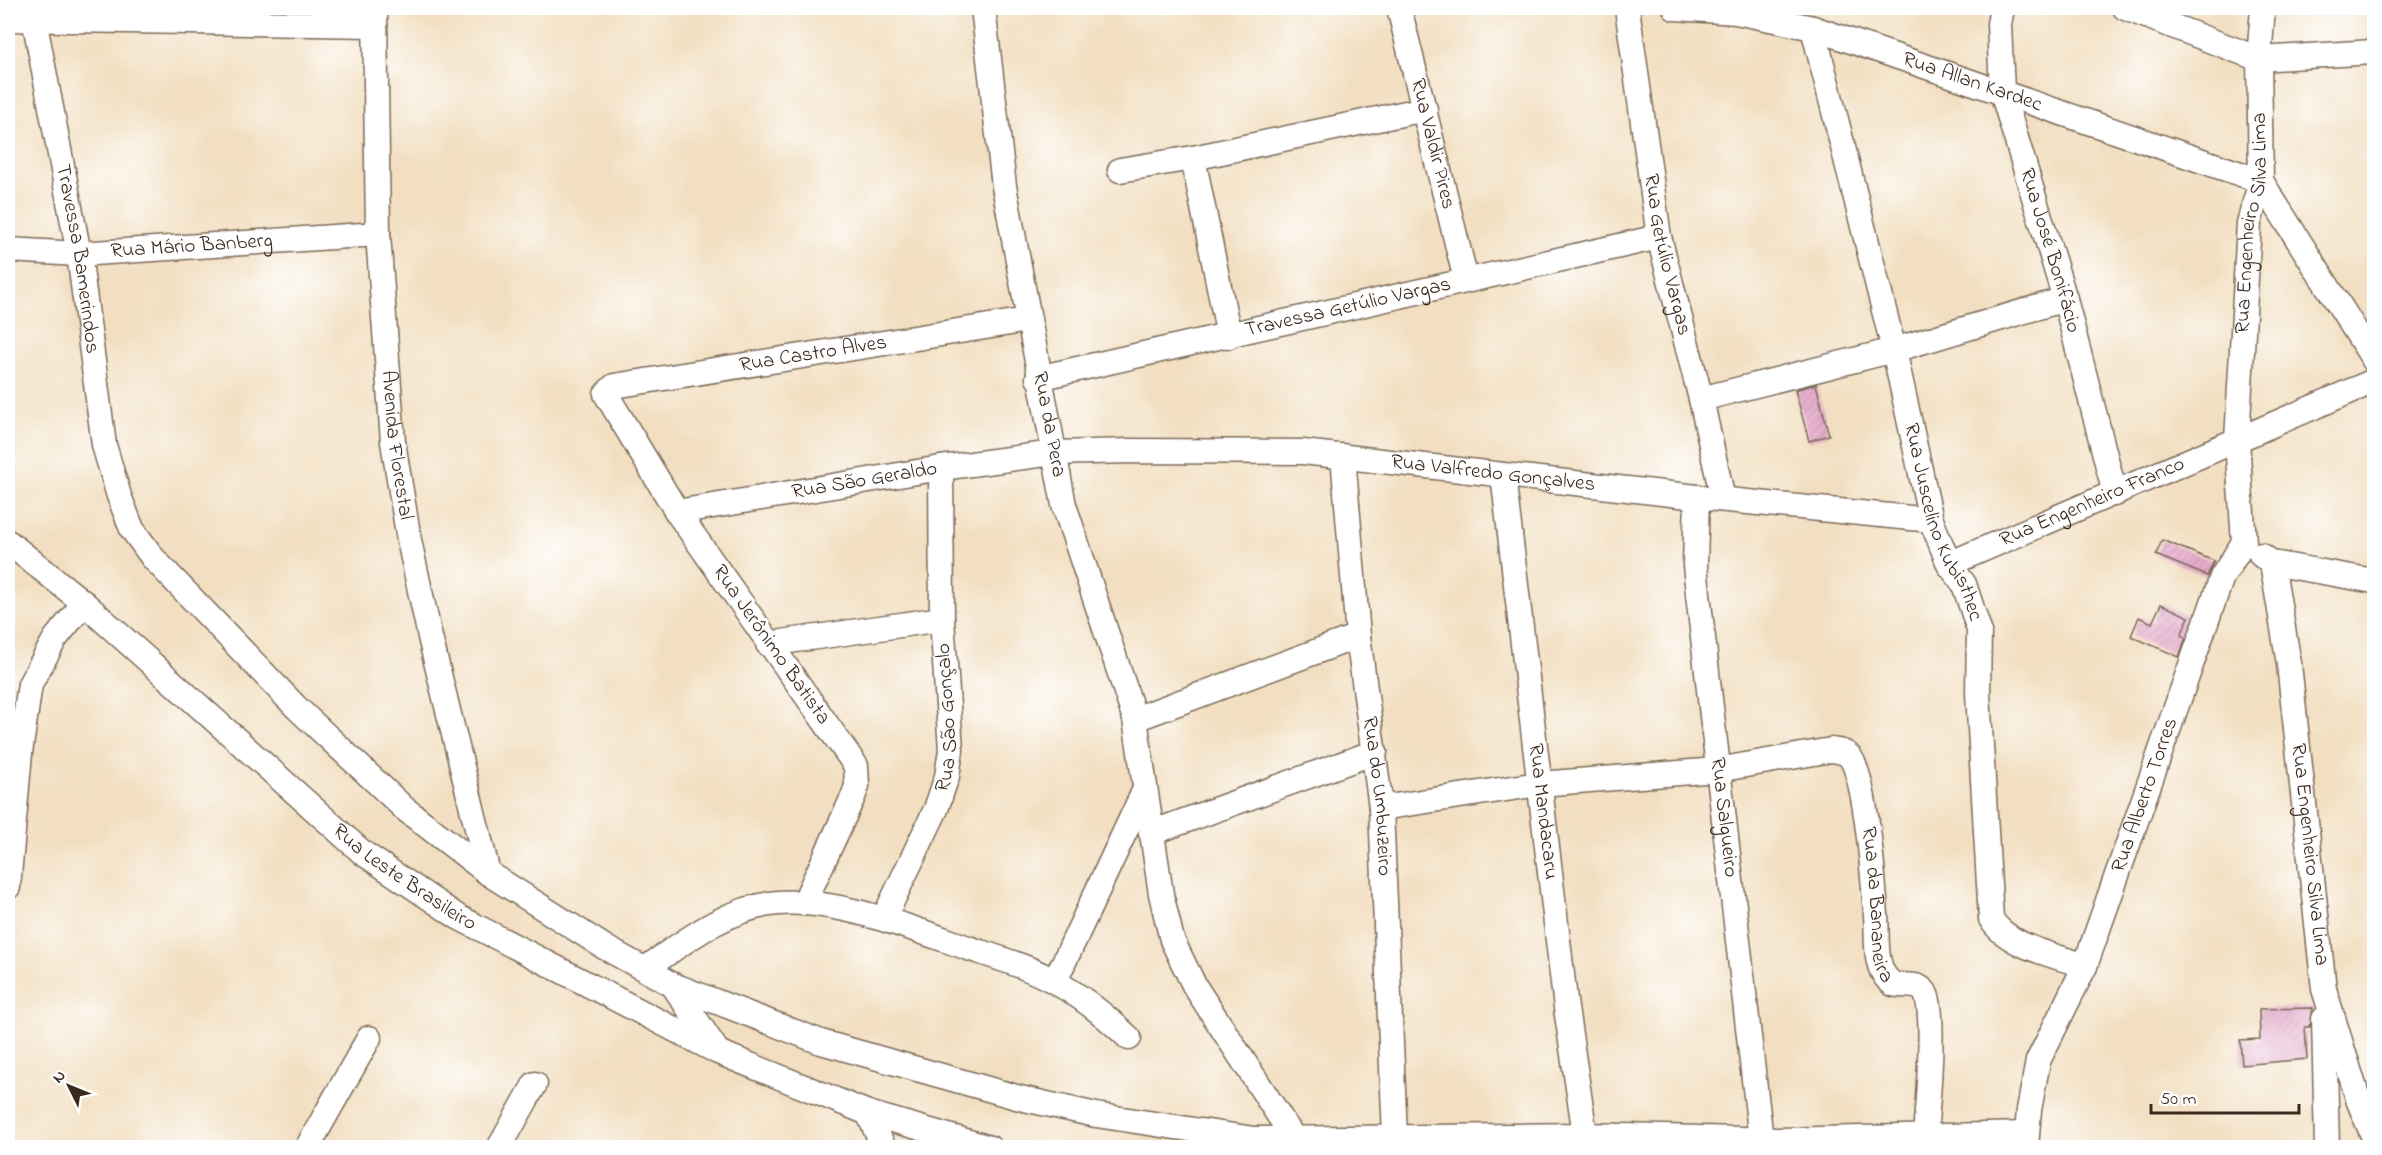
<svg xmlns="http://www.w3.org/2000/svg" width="2382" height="1155" font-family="'Indie Flower',sans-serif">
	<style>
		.building { fill: url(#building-hatch) }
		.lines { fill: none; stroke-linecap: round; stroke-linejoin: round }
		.minor-casing { stroke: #7b6957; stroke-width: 27 }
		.minor { stroke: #fff; stroke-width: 24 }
		.labels { text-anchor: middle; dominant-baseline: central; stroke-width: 6; stroke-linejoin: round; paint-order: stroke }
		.street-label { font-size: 21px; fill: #3b2a1e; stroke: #fff }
	</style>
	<defs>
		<pattern id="building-hatch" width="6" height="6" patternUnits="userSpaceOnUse" patternTransform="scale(1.5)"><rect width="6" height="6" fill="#e5aaca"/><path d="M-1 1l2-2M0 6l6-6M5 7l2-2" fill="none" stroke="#c592ad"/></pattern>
	</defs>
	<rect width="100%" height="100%" fill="#fff"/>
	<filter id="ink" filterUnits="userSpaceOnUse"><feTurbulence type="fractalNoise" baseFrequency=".0167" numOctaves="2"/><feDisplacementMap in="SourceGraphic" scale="12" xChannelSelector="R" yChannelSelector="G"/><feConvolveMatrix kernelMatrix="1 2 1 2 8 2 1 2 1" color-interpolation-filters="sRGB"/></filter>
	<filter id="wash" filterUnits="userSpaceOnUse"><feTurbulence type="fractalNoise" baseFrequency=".008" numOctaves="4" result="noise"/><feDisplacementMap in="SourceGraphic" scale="24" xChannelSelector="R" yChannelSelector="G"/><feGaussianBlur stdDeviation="1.35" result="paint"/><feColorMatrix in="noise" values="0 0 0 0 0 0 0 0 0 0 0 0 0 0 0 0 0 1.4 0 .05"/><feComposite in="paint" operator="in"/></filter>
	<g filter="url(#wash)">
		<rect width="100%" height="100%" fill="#f2dfc1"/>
		<g id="blocks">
			<g class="building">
				<polygon points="1816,384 1829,435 1809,441 1795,390"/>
				<polygon points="2162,540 2214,561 2207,576 2156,555"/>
				<polygon points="2161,604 2189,617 2181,635 2186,638 2179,657 2131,636 2139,617 2152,623"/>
				<polygon points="2313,1008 2310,1027 2305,1027 2307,1059 2242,1065 2240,1040 2260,1039 2259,1009"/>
			</g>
		</g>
	</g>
	<g filter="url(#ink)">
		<use href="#blocks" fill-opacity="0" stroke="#7b6957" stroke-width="1.5"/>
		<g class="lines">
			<g class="minor-casing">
				<g id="minor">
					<path id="s1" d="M 32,8 L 79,254 L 104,445 L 119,496 L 132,529 L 153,558 L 297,708 L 405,809 L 488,873 L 606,948 L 673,985 L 821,1042 L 1020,1098 L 1096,1115 L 1254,1139 L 1586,1135 L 1778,1140 L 2026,1134"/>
					<path id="s2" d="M 375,8 L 378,234 L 393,442 L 409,540 L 430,637 L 488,873"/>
					<path id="s3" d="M 983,8 L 1004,186 L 1064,505 L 1135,719 L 1161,894 L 1172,940 L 1194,985 L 1300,1148"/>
					<path id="s4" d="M 1399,8 L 1466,280"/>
					<path id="s5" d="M 1627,8 L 1659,237 L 1701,399 L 1723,499"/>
					<path id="s6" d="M 1675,8 L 1736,12 L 1813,28 L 2261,181 L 2374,360"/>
					<path id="s7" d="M 2002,8 L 1999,24 L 2002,92 L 2065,299 L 2115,494"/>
					<polyline points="2125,8 2259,59 2374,52"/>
					<polyline points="8,19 375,25"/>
					<path id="s8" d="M 1813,28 L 1894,350 L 1931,520 L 1949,564 L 1964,584 L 1979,630 L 1978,693 L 1991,919 C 2008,947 2055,955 2085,966"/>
					<polyline points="1193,158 1229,336"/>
					<polyline points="1120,170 1193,158 1425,109"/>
					<path id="s9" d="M 8,250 L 79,254 L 378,234"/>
					<path id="s10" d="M 1038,378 L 1659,237"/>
					<polyline points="1701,399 1894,350 2065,299"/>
					<path id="s11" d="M 1343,456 L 1358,636 L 1381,808 L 1395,1137"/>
					<path id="s12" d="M 1503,475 L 1566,1008 L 1587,1148"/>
					<path id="s13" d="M 1697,497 L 1695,565 L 1699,603 L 1761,1140"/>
					<path id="s14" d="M 677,512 L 941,468 L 1054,453 L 1130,451 L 1303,452 L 1697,497 L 1931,520"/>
					<path id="s15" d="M 8,542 L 84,603 L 363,853 L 458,917 L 718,1052 L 868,1113 L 990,1148"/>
					<polyline points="2261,555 2272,563 2374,581"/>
					<path id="s16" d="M 2272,563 L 2289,664 L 2324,989 L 2359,1102 L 2374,1138"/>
					<path id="s17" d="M 1949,564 L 2374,381"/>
					<polyline points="768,644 942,619"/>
					<polyline points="1135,719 1358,636"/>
					<path id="s18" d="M 1381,808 L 1539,784 L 1717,770 L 1831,750 C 1838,751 1844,751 1849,756 C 1866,772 1874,887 1876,915 C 1878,937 1872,970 1893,984 C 1903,987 1916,982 1924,991 C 1937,1004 1927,1111 1925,1134"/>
					<polyline points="1151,833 1375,752"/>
					<polyline points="8,887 20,753 30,684 55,639 84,603"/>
					<path id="s19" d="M 804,903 L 853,797 L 857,786 L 856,766 L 677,512 L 606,394 L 614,386 L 1028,320"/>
					<path id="s20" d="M 884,918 L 936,809 L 947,776 L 951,750 L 942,619 L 941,468"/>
					<path d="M 645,969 C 685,941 728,907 778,903 C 836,898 914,929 968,948 C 998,958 1030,967 1057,983 C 1084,998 1107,1017 1129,1038"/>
					<polyline points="1055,981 1145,789"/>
					<polyline points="673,985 715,1048"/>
					<polyline points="2324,1019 2327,1148"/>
					<polyline points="868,1113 884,1148"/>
					<polyline points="307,1148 369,1038"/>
					<polyline points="499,1148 535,1084"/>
					<path id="s21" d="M 2026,1148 L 2029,1110 L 2038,1061 L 2085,966 L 2222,577 L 2244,542 L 2237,441 L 2249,223 L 2261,181 L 2259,59 L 2263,8"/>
				</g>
			</g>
			<use href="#minor" class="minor"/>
		</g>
	</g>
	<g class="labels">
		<g class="street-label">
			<text stroke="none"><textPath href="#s6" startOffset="308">Rua Allan Kardec</textPath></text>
			<text stroke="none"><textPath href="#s4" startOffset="140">Rua Valdir Pires</textPath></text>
			<text stroke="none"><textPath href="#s21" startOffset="968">Rua Engenheiro Silva Lima</textPath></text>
			<text stroke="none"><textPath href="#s9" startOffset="184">Rua Mário Banberg</textPath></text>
			<text stroke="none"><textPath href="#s7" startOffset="250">Rua José Bonifácio</textPath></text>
			<text stroke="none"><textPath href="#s5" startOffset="250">Rua Getúlio Vargas</textPath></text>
			<text stroke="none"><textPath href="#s1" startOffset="255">Travessa Bamerindos</textPath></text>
			<text stroke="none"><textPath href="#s10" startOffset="318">Travessa Getúlio Vargas</textPath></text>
			<text stroke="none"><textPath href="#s19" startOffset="810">Rua Castro Alves</textPath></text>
			<text stroke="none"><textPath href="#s3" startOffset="422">Rua da Pera</textPath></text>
			<text stroke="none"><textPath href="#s2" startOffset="438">Avenida Florestal</textPath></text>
			<text stroke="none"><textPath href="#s14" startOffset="822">Rua Valfredo Gonçalves</textPath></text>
			<text stroke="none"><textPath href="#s14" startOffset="190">Rua São Geraldo</textPath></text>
			<text stroke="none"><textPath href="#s17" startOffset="156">Rua Engenheiro Franco</textPath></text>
			<text stroke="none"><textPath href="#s8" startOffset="512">Rua Juscelino Kubisthec</textPath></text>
			<text transform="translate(771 645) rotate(55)">Rua Jerônimo Batista</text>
			<text stroke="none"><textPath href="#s20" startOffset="214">Rua São Gonçalo</textPath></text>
			<text stroke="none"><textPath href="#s11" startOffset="342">Rua do Umbuzeiro</textPath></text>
			<text stroke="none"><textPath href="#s21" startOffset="375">Rua Alberto Torres</textPath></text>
			<text stroke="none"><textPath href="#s12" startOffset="339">Rua Mandacaru</textPath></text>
			<text stroke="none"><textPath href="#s13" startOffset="322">Rua Salgueiro</textPath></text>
			<text stroke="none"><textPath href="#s16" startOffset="294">Rua Engenheiro Silva Lima</textPath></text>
			<text stroke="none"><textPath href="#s15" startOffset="520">Rua Leste Brasileiro</textPath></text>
			<text stroke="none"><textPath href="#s18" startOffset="626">Rua da Bananeira</textPath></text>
		</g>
	</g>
	<rect width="2382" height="1155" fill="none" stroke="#fff" stroke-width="30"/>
	<g transform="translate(69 1086) rotate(313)" stroke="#ffffff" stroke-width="4.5" paint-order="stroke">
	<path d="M0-4.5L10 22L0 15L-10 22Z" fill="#3b2a1e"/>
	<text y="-9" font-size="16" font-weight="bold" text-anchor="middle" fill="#3b2a1e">N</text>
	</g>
	<path d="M2151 1104v9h148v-9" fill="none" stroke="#3b2a1e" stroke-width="3"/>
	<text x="2160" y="1104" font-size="18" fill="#3b2a1e" stroke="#ffffff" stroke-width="4.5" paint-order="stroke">50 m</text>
</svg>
